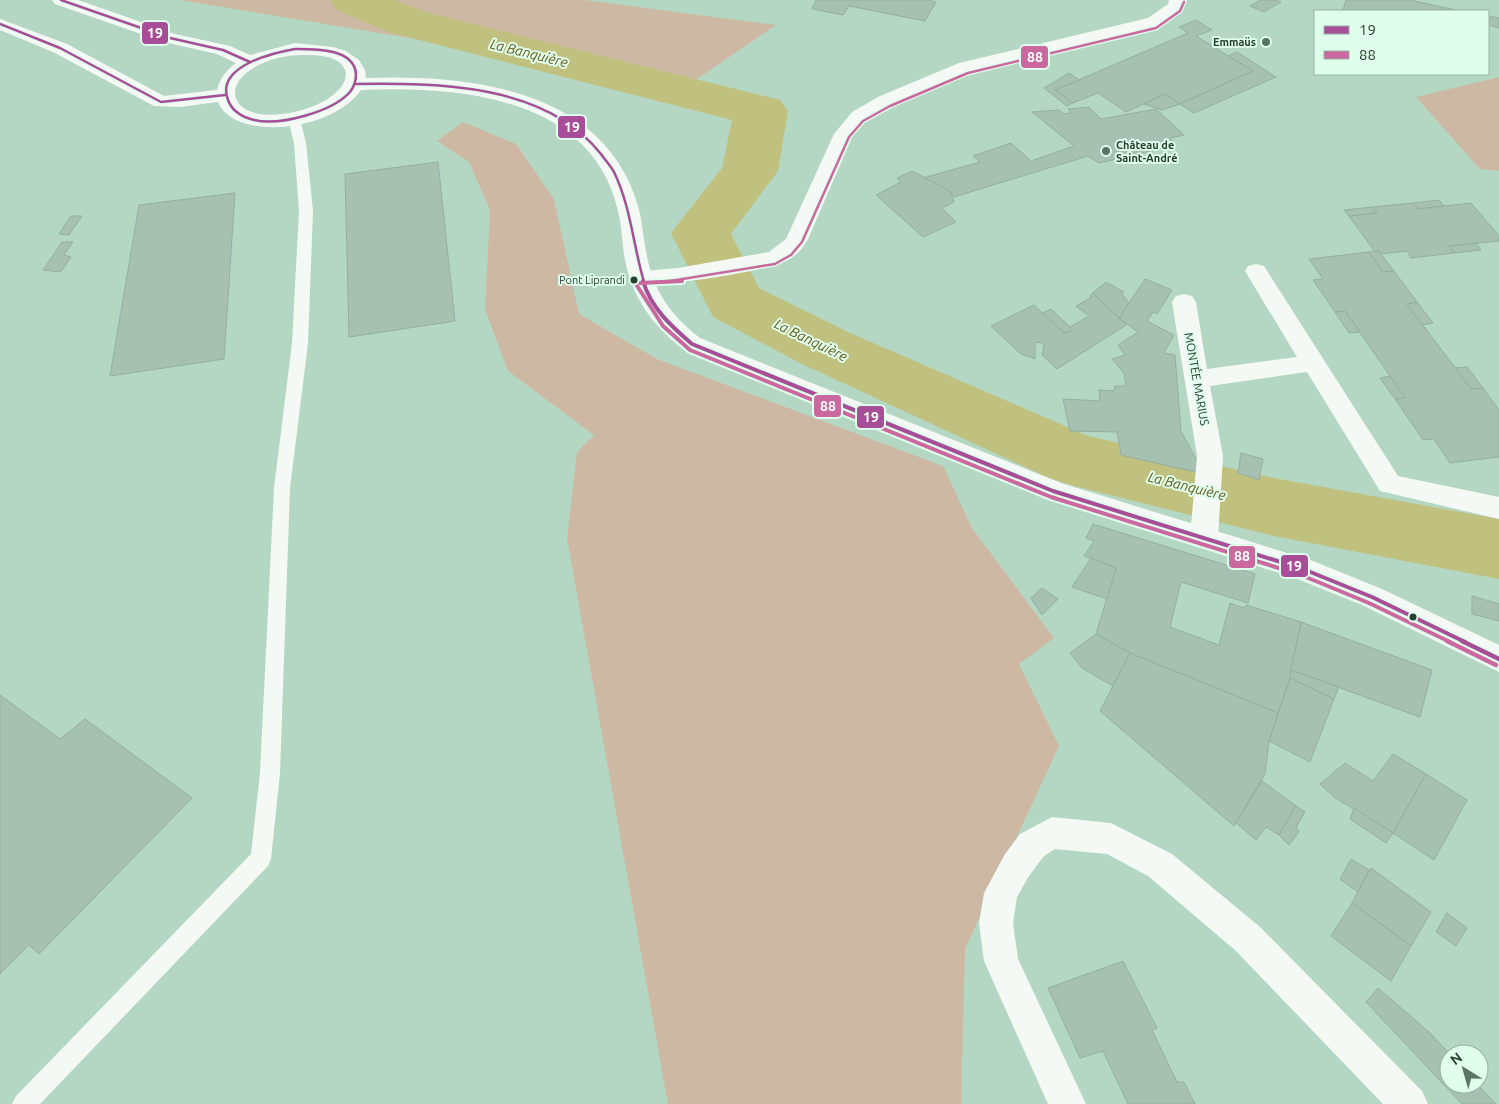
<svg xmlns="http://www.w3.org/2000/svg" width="1499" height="1104" font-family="Ubuntu,sans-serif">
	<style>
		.green { fill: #cdb9a3 }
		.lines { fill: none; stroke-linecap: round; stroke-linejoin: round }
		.river { fill: #c0c17e; fill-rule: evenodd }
		.building { fill: #a6c1b2; stroke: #94afa0 }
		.lane { fill: #f4f9f6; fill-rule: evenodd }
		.street { fill: #f4f9f6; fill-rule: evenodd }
		.secondary { fill: #f4f9f6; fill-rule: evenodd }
		.bus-1-far2-casing { stroke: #dffeec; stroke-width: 5 }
		.bus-1-far1-casing { stroke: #dffeec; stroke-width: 8 }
		.bus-1-casing { stroke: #dffeec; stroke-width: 8 }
		.bus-2-far2-casing { stroke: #dffeec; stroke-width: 5 }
		.bus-2-far1-casing { stroke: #dffeec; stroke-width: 8 }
		.bus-2-casing { stroke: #dffeec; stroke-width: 8 }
		.bus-1-far2 { stroke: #a84d97; stroke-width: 2.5 }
		.bus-1-far1 { stroke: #a84d97; stroke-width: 4 }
		.bus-1 { stroke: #a84d97; stroke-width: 4.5 }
		.bus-2-far2 { stroke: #cc68a0; stroke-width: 2.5 }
		.bus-2-far1 { stroke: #cc68a0; stroke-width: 4 }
		.bus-2 { stroke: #cc68a0; stroke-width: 4.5 }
		.poi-dot { fill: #587565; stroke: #dffeec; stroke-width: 2 }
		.bus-dot { fill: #274032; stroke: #dffeec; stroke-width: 2 }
		.labels { text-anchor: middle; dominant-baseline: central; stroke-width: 4; stroke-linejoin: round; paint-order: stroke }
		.far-poi-label { font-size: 11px; font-weight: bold; fill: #274032; stroke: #dffeec; text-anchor: end }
		.bus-label { font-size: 11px; fill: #274032; stroke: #dffeec; text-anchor: end }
		.street-label { font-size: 12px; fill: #274032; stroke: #dffeec }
		.water-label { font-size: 14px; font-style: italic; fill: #625817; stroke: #dffeec }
		.line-badge { stroke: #dffeec; stroke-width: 2 }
		.badge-label { font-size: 14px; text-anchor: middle; font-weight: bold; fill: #fff }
	</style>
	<rect width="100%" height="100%" fill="#b4d7c3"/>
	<g class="green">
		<polygon points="180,0 585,0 776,25 662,103 573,65"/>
		<polygon points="1499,77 1499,171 1480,169 1416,97"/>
		<polygon points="463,122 516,144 554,199 579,314 657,359 943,466 972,528 1054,638 1019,664 1059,746 965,949 961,1104 668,1104 567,538 577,452 594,435 508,371 485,309 490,210 469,162 437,141"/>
	</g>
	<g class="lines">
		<polygon class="river" points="330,0 395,0 422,11 780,100 788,111 778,171 731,234 759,288 848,332 1088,436 1274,478 1499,519 1499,579 1274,536 1074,486 1049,478 802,364 713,317 671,233 722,168 732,120 388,32 337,10"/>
	</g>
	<g class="building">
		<polygon points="816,0 928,0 936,2 925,21 849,6 843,15 812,9"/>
		<polygon points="1260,0 1275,0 1281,2 1264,12 1250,6"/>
		<polygon points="1346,0 1410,0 1456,10 1349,11 1343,10"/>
		<polygon points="1488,16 1499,18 1499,28 1488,25"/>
		<polygon points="1196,20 1212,30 1196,36 1253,71 1180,104 1165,94 1126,112 1098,93 1073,103 1055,90 1188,33 1179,27"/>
		<polygon points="1237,52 1276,77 1194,113 1180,104 1253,71 1228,56"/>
		<polygon points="1069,73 1079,80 1055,90 1073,103 1067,106 1044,88"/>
		<polygon points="1165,94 1180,104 1162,110 1144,104"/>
		<polygon points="1089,107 1101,119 1156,109 1184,135 1170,138 1176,145 1099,163 1088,156 954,197 950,191 923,178 980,162 973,156 1011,143 1031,161 1074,146 1032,112 1059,110 1063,114 1071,113 1068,109"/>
		<polygon points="438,162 455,321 349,337 345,174"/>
		<polygon points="912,171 950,191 954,202 942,208 956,222 923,237 876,195 901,182 897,178"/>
		<polygon points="235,193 224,359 110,376 139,205"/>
		<polygon points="1439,200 1444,206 1418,209 1413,203"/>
		<polygon points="1413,203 1418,209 1471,203 1499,236 1499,241 1449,246 1454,253 1411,258 1407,251 1381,254 1379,251 1375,252 1349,216 1377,213 1372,207"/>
		<polygon points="1372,207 1377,213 1349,216 1344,210"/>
		<polygon points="71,216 82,216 69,235 59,234"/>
		<polygon points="62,242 73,242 64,255 71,257 61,272 43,270"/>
		<polygon points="1476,243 1481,250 1454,253 1449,246"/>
		<polygon points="1379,251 1381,254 1394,271 1383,272 1369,252"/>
		<polygon points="1369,252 1383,272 1394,271 1417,302 1407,304 1471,389 1483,388 1499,410 1499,457 1450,463 1434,439 1423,440 1395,399 1405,398 1390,376 1345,311 1335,312 1313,280 1323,279 1309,259"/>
		<polygon points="1145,279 1172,290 1157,314 1153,312 1147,321 1174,335 1164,353 1175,355 1181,431 1204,474 1121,455 1117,432 1070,431 1063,399 1100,401 1099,390 1114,391 1115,386 1126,386 1124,373 1112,359 1125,355 1118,345 1138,332 1119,318"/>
		<polygon points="1106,282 1124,292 1122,294 1129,303 1119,318 1093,293"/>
		<polygon points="1093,293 1126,325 1057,369 1042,355 1044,345 1040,342 1035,343 1035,359 1021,354 991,326 1034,305 1064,333 1073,330 1070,327 1089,316 1076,306 1092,297 1090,296"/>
		<polygon points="1417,302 1433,323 1422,325 1407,304"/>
		<polygon points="1051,309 1070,327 1073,330 1064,333 1042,313"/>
		<polygon points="1345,311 1360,332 1349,333 1335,312"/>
		<polygon points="1467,367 1483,388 1471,389 1455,368"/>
		<polygon points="1390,376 1405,398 1395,399 1380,378"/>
		<polygon points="1241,453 1263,459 1259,480 1238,473"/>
		<polygon points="1093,524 1255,574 1248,603 1181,582 1170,627 1219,645 1230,603 1244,608 1246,605 1301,622 1290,678 1278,713 1130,653 1096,634 1116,568 1084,556 1094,541 1086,538"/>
		<polygon points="1091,558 1116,568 1107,599 1072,587"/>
		<polygon points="1042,588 1058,599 1042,615 1031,598"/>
		<polygon points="1472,596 1499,604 1499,621 1472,614"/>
		<polygon points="1301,622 1432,670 1420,717 1291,670"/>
		<polygon points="1096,634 1130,653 1113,686 1082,668 1070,653"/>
		<polygon points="1130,653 1278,713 1269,741 1265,774 1234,826 1100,711"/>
		<polygon points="1291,670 1339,687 1334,699 1290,678"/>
		<polygon points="1290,678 1334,699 1310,762 1269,741"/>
		<polygon points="0,695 60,739 85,719 192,798 39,954 29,945 0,974"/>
		<polygon points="1393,754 1426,774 1393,833 1334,797 1320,784 1345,763 1373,781"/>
		<polygon points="1426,774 1467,800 1434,860 1393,833"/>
		<polygon points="1262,781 1296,806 1279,835 1266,827 1256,840 1236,823"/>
		<polygon points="1296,806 1305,812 1296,827 1299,832 1289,845 1279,835"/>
		<polygon points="1354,808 1393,833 1386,843 1350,819"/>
		<polygon points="1351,859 1369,870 1358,892 1340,879"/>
		<polygon points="1371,868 1431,912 1411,946 1352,903"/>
		<polygon points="1352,903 1411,946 1391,981 1331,936"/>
		<polygon points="1447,913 1467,928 1456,946 1436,932"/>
		<polygon points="1123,961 1157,1028 1152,1030 1177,1082 1184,1082 1195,1104 1128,1104 1103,1051 1080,1058 1048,988"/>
		<polygon points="1378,988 1429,1032 1450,1054 1449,1084 1477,1084 1496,1104 1462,1104 1366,1002"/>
	</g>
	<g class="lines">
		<polygon class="lane" points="294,115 300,119 306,143 313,211 308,343 290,488 280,773 271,859 268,866 40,1104 12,1104 16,1096 251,854 260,773 274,488 292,343 299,211 294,143 288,119"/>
		<g class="street">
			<path d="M 1169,0 L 1187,0 L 1182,11 L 1160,26 L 972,71 L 894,104 L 866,120 L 853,135 L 808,239 C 802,250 795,257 784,262 C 761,272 655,289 632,282 L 629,277 L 632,272 L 678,268 L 769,252 L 786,239 L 834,134 L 852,112 L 880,96 L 959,63 L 1148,18 L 1168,4 Z"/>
			<polygon points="0,19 67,44 164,96 225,89 232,91 235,95 232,99 225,101 180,107 154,106 53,52 0,30"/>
			<polygon points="1256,264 1264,266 1398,476 1499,497 1499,519 1380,491 1307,372 1210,386 1223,456 1218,538 1214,546 1204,549 1194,546 1190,538 1197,456 1172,302 1176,296 1184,294 1192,296 1196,302 1207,369 1297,357 1245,271 1248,266"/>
			<polygon points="1052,817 1111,823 1172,854 1260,927 1422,1091 1428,1104 1383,1104 1236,951 1148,876 1107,854 1055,849 1044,856 1029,876 1017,897 1013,923 1018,959 1086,1104 1048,1104 984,961 979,923 984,893 1005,854 1020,834"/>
		</g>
		<path class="secondary" d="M 52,0 L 78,0 L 175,34 L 230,46 L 250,55 L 295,43 L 333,47 L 346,51 L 359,60 L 365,70 L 366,78 C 469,74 605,89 638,206 C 642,220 643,236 646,251 C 652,289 670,315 700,338 L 1061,483 L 1313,561 L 1382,589 L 1499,645 L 1499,672 L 1362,605 L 1295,578 L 1044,498 L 684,350 C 654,327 632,298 625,260 C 622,244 622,227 618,211 C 592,96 458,86 361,90 C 340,121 279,135 244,123 C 210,112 209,83 236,63 L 217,54 L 164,42 L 55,4 ZM 302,55 C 318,55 342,55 346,73 C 347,110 240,134 235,94 C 235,85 239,80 245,74 C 260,61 283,55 302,55 Z"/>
		<g class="bus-1-far2-casing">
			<g id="bus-1-far2">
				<polyline points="61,0 170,38 223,50 250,62"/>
				<polyline points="0,24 60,48 161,102 225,95"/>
				<path d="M 295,49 C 314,49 354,48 356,74 C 356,81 354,87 350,92 C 332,112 280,126 254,120 C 242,117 232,111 228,100 C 215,66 273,53 295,49 Z"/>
				<path d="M 355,84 C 438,83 545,83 601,154 C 605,160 611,166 614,172 C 631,207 633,245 644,282"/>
			</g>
		</g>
		<g class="bus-1-far1-casing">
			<path id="bus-1-far1" d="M 643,281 C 651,308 671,326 692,344 L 1053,491 L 1303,569 L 1372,597 L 1465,642"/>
		</g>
		<g class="bus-1-casing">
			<polyline id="bus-1" points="1462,641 1499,659"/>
		</g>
		<g class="bus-2-far2-casing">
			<g id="bus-2-far2">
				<polyline points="634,280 635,282"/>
				<polyline points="664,282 775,264 791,255 802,242 849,137 863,121 890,106 968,73 1156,28 1180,11 1184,2"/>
			</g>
		</g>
		<g class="bus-2-far1-casing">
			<g id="bus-2-far1">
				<polyline points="634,281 663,326 690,350 1051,497 1301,575 1369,603 1450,642"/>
				<polyline points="640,283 682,281"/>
			</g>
		</g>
		<g class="bus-2-casing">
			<polyline id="bus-2" points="1447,641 1496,665"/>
		</g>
		<use href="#bus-1-far2" class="bus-1-far2"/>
		<use href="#bus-1-far1" class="bus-1-far1"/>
		<use href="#bus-1" class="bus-1"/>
		<use href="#bus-2-far2" class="bus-2-far2"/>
		<use href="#bus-2-far1" class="bus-2-far1"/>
		<use href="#bus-2" class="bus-2"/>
	</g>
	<g class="poi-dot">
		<circle cx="1266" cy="42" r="5"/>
		<circle cx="1106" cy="151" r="5"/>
	</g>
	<g class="bus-dot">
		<circle cx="634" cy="280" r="4.5"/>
		<circle cx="1413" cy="617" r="4.5"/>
	</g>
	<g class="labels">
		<g class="far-poi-label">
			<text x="1256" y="42">Emmaüs</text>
			<text x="1116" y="145" text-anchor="start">Château de<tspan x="1116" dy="13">Saint-André</tspan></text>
		</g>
		<g class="bus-label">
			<text x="625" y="280">Pont Liprandi</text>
		</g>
		<g class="street-label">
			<text transform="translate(1197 379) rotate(80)">MONTÉE MARIUS</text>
		</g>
		<g class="water-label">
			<text transform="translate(529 53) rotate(14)">La Banquière</text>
			<text transform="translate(811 340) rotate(26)">La Banquière</text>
			<text transform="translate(1187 486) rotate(14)">La Banquière</text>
		</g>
	</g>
	<g class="line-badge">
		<rect x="141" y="21" width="28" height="24" rx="5" fill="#a84d97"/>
		<rect x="1020" y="45" width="29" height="24" rx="5" fill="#cc68a0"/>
		<rect x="557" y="115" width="29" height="24" rx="5" fill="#a84d97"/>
		<rect x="813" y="394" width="29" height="24" rx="5" fill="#cc68a0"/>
		<rect x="856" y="405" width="29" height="24" rx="5" fill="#a84d97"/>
		<rect x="1228" y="545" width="28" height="24" rx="5" fill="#cc68a0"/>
		<rect x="1280" y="554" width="29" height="24" rx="5" fill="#a84d97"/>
	</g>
	<g class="badge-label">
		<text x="155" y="38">19</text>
		<text x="1035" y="62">88</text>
		<text x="572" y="132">19</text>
		<text x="828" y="411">88</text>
		<text x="871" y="422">19</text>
		<text x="1242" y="561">88</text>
		<text x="1294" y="571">19</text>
	</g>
	<rect x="1314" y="10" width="175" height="65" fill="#dffeec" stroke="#95b2a2"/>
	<rect x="1324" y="26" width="25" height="8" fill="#a84d97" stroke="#95b2a2"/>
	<text x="1359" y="35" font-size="15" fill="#274032">19</text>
	<rect x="1324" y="51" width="25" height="8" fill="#cc68a0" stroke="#95b2a2"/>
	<text x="1359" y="60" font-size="15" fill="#274032">88</text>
	<g transform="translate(1464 1069) rotate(323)"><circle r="24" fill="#dffeec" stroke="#95b2a2"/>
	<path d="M0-4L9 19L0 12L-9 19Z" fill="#587565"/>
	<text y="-8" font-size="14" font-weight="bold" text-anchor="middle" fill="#274032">N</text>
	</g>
</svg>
